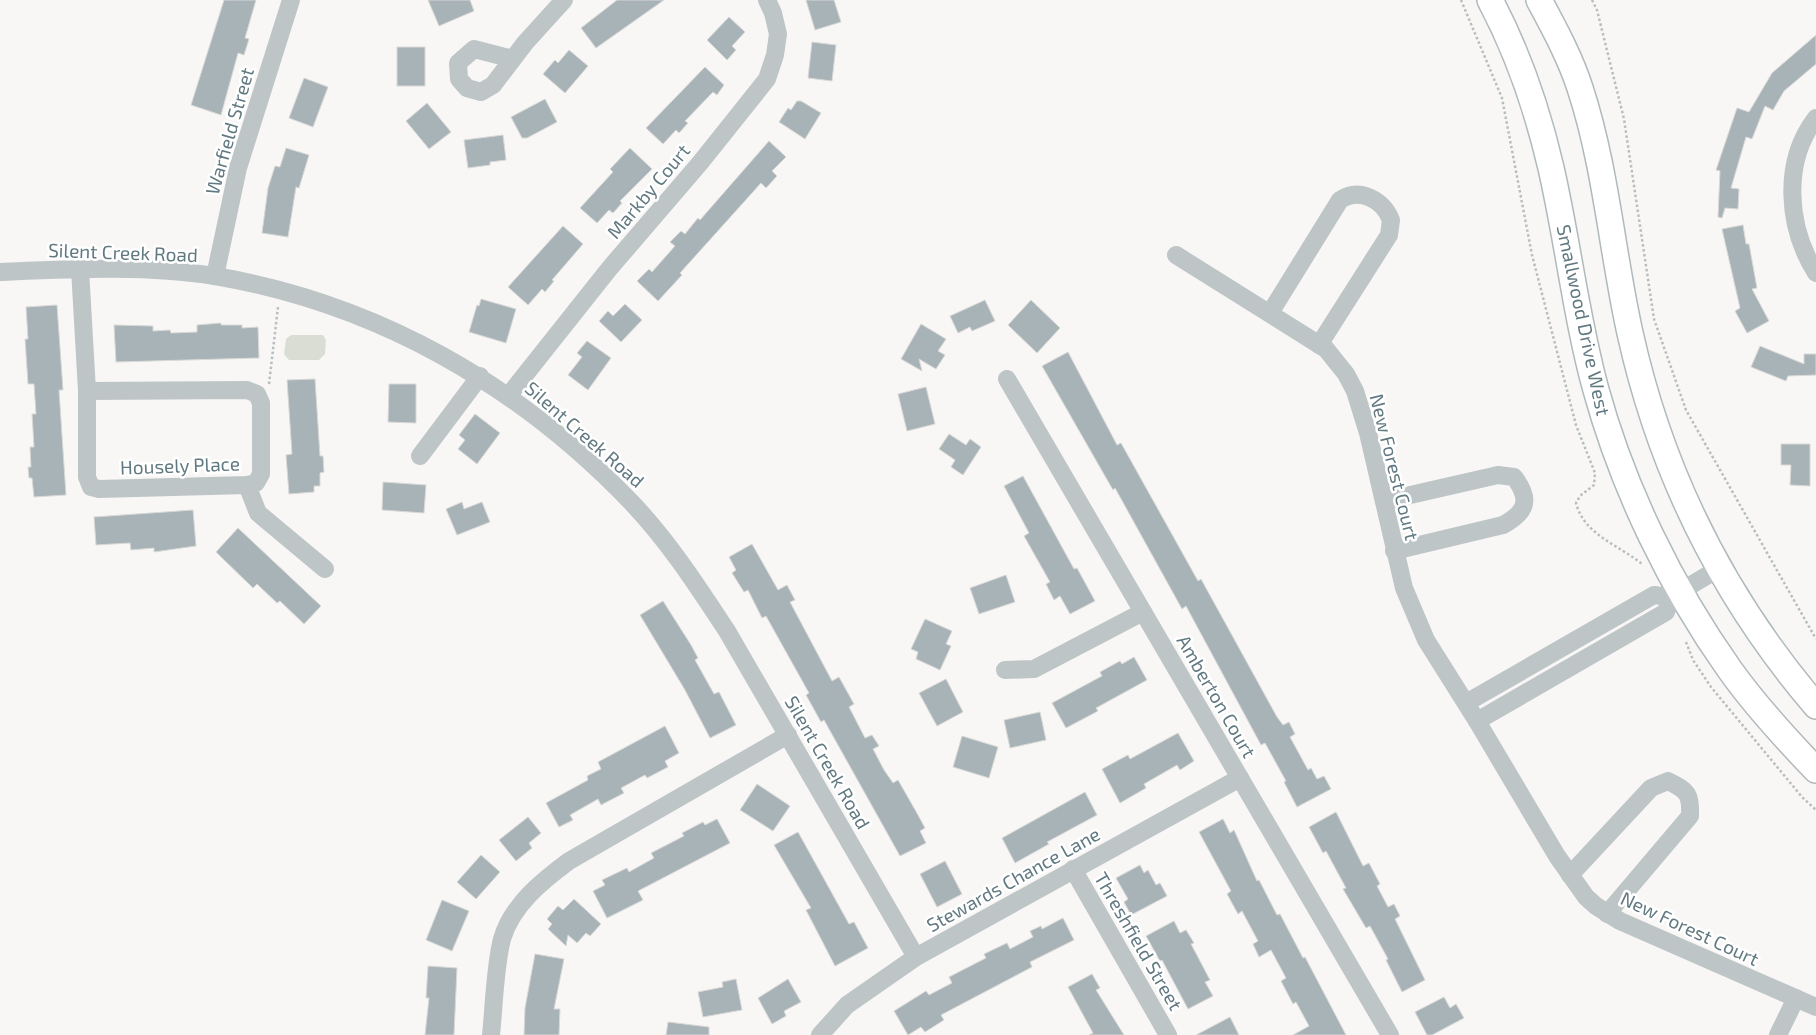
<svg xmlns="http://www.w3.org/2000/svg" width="1816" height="1035" font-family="'Exo 2',sans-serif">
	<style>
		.green { fill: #d9ddd4 }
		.building { fill: #a7b3b7; stroke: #d9d9d7 }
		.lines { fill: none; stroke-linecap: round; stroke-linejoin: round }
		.secondary-casing { stroke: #b0b9bc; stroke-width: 28 }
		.path { stroke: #b8bdbf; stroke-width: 2.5; stroke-dasharray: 2.5 2.5; stroke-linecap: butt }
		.street { stroke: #bec5c7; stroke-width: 18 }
		.secondary { stroke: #fff; stroke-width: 25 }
		.labels { text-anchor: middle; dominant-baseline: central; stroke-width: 5; stroke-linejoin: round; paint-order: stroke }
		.street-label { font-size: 19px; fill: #617981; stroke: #fff }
	</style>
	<rect width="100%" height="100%" fill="#f8f7f5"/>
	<polygon class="green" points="291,335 323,335 326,340 325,354 319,360 289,360 284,354 286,339"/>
	<g class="building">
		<polygon points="224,0 256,0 245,38 249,39 244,55 238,53 221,115 191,105"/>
		<polygon points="428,0 470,0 474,11 439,26"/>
		<polygon points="617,0 664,0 596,48 581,28"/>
		<polygon points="806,0 834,0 841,22 815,30"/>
		<polygon points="729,17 745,32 732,46 736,50 727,60 707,40"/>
		<polygon points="1816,35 1816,64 1784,91 1773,110 1765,106 1752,139 1746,137 1731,188 1739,189 1738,209 1725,208 1722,218 1718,217 1720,171 1716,170 1737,108 1749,112 1772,73"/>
		<polygon points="812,42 836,45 832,81 808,78"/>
		<rect x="397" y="47" width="28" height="39"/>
		<polygon points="569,50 588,66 565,93 543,74 555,60 558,63"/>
		<polygon points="705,67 724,85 717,95 713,92 685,121 688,123 679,133 676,130 663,144 646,128"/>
		<polygon points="304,78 328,87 313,127 289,118"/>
		<polygon points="545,99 557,122 527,138 522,138 511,117"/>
		<polygon points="797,101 801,101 821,113 805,139 779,122 788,108 791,110"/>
		<polygon points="427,103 451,132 429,149 406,121"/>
		<polygon points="503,135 506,160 490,162 490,165 468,168 464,140"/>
		<polygon points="769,141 786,157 772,171 777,176 766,188 761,183 680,273 682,275 658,301 637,281 649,269 652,272 675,246 670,242 681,231 685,234 698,218 700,220"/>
		<polygon points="286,148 309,155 299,188 296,187 288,237 262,233 268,188 275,166 280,167"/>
		<polygon points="630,148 652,169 620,201 622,203 613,213 609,210 597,223 580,208 613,172 610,169"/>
		<polygon points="1743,225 1746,244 1749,244 1757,288 1752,289 1769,321 1747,333 1735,311 1740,308 1722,229"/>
		<polygon points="563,226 583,244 552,280 554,281 545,292 542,289 528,305 508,287"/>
		<polygon points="481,299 516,309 506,343 469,332 477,305 479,306"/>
		<polygon points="985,300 995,321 972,331 970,327 958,333 950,316"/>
		<polygon points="1031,300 1060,328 1037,353 1008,325"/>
		<polygon points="625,304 642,320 621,342 599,321 608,311 613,316"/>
		<polygon points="57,305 63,390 59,390 66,495 34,497 32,478 29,478 28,467 31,467 30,447 34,447 32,414 36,414 34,384 28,384 25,339 28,339 26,307"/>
		<polygon points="221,323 221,325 242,325 242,328 258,327 259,358 116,362 114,325 153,326 153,331 170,330 171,333 197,332 197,325"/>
		<polygon points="921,324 946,339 938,351 945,355 936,369 919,359 922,371 901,359"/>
		<polygon points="587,341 611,358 588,390 568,375 582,357 577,353"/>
		<polygon points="1760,346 1804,364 1804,354 1816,354 1816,375 1788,376 1786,381 1751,367"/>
		<polygon points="1068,352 1117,445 1121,443 1198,581 1201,579 1277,717 1283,725 1289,722 1295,734 1290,737 1308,770 1311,768 1317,779 1324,776 1331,789 1297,807 1284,782 1286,781 1265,743 1261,745 1186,606 1182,609 1115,488 1113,490 1042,366"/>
		<polygon points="315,379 320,456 323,456 324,472 320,473 320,486 314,486 314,492 289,494 286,455 292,454 287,380"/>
		<polygon points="389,384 416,384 416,423 388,422"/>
		<polygon points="926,387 935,424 907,431 898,394"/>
		<polygon points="475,414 500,433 477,464 458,449 465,440 459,435"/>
		<polygon points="949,434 966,445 970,439 981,447 963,475 951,467 955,460 939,449"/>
		<polygon points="1781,444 1810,444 1810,486 1790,485 1791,465 1781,465"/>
		<polygon points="1023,476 1074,569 1077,568 1095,601 1070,614 1060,596 1054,600 1046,584 1050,582 1024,536 1029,533 1004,486"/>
		<polygon points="383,482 426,485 424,513 382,510"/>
		<polygon points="462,502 464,509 482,502 490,522 457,535 446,509"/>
		<polygon points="193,510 196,546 154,552 154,548 131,550 130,543 96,545 94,517"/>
		<polygon points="238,528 321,606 304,624 280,601 277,603 257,584 253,588 216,552"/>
		<polygon points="752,544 778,590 787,585 795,600 790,602 832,681 839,677 854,704 849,707 865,738 872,735 879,746 873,749 884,770 893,783 898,780 918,815 925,828 920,831 926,843 900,856 824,720 821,722 806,695 809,693 766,616 762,618 748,590 744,592 732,573 736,570 729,557"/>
		<polygon points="1006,575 1015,602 979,614 970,588"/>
		<polygon points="663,601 691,645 698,658 695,660 714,694 719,692 736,725 710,738 685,690 640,615"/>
		<polygon points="925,619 952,631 946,644 951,646 940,670 916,659 918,652 911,649"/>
		<polygon points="1134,657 1147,680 1096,708 1098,711 1066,728 1052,703 1102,676 1100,672 1120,661 1122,664"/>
		<polygon points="946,679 963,712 937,726 919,693"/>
		<polygon points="1040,712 1046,740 1010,748 1004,720"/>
		<polygon points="665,726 679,753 665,761 668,767 647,778 645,775 621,788 624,793 601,805 598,799 570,815 573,820 559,827 546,803 588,780 587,776 601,769 598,762"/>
		<polygon points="1178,733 1194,761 1180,770 1177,765 1144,784 1146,788 1120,803 1102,769 1128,755 1130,759"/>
		<polygon points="962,736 998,747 989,778 953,767"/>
		<polygon points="757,784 790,806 773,831 740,810"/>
		<polygon points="1085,792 1097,815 1047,842 1049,844 1015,863 1002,838"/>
		<polygon points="1336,812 1363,866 1369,863 1380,884 1377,886 1388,907 1394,904 1400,916 1395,919 1425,980 1402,992 1386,960 1388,959 1370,926 1366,928 1343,889 1346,888 1326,851 1323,853 1309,827"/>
		<polygon points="528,817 541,833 529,843 532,848 516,861 499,840"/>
		<polygon points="717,819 730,843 638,891 643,900 607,918 593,891 605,885 602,880 627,868 629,872 654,858 651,853 684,836 682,833 703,822 705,825"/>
		<polygon points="1223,819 1230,833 1234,830 1257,881 1259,880 1277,915 1280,914 1303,958 1305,957 1346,1035 1293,1035 1309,1026 1296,1002 1293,1004 1281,981 1286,978 1271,950 1259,957 1253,944 1258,941 1242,911 1238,914 1227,894 1231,891 1199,832"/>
		<polygon points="798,832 849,924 854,922 868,948 835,966 806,910 811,908 774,845"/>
		<polygon points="481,855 500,872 476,899 457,882"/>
		<polygon points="945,861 962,894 937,907 920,874"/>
		<polygon points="1140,865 1144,873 1148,870 1156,885 1160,883 1167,896 1131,915 1124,902 1128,899 1116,878"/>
		<polygon points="574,899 601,924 590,936 586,933 577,943 568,935 566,946 548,929 552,924 547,919 558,906 563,910"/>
		<polygon points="442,900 469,911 452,951 426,940"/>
		<polygon points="1063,918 1074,940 1030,962 1032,967 941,1015 944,1020 925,1032 921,1027 908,1035 894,1011 926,991 929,995 952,983 949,977 986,958 984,954 1007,943 1010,949 1033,937 1030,931 1041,926 1042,929"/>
		<polygon points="1174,921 1180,933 1186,930 1194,943 1191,944 1210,980 1205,982 1213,996 1188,1009 1162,960 1160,961 1146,936"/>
		<polygon points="535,954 564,959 554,1009 560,1009 559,1035 524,1035 525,1008"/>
		<polygon points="428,966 457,968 454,1035 425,1035 429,998 426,998"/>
		<polygon points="1092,974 1100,988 1096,990 1124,1035 1089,1035 1093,1033 1068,987"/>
		<polygon points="736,979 742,1010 703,1017 698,992 723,987 722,982"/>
		<polygon points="788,979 801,1002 784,1011 786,1016 772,1024 758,998"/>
		<polygon points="1444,997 1450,1008 1456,1004 1464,1018 1432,1035 1427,1035 1415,1012"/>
		<polygon points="1230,1017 1239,1035 1196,1035"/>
		<polygon points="668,1022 709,1027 709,1035 666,1035"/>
	</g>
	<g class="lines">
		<g class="secondary-casing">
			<g id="secondary">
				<path d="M 1490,0 C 1517,51 1538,112 1551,168 C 1568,242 1576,318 1596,390 C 1623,488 1671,587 1730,670 C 1755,705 1786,739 1816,770"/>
				<path d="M 1539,0 C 1554,28 1570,57 1580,88 C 1606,167 1612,252 1630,333 C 1661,473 1723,597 1816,706"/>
			</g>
		</g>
		<g class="path">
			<path d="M 1461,0 L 1502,98 L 1532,255 L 1576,425 L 1595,473 L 1594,485 L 1580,496 L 1576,503 C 1584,535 1619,545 1642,564"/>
			<polyline points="1592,0 1597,10 1624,119 1654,319 1686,410 1816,639"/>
			<polyline points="269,384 278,307"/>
			<polyline points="1686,642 1693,660 1711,687 1802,797 1816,810"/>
		</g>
		<g class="street">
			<polyline points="513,59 474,49 458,63 459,79 467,88 481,92 493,85 525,43 564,0"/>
			<path d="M 1816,118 C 1782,162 1787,227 1816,273"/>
			<polyline points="1176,255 1326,349 1346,374 1355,391 1368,433 1404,588 1426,640 1477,721 1557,856 1586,897 1596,906 1620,921 1816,1007"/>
			<polyline points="80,269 87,391 87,477 91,487 99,489 247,485 256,483 261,474 261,403 257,394 247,390 87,391"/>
			<path d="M 0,272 C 71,269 145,265 215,276 C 378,304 519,385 632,503 C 669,542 698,587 727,631 L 916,957"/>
			<polyline points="215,276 238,168 291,0"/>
			<path d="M 1270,313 L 1340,200 C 1360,187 1383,200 1391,220 L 1389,235 L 1319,345"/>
			<polyline points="1007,379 1390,1035"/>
			<polyline points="509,395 609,269 700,163 767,79 775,55 778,34 773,13 767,0"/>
			<polyline points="420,456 480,376"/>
			<polyline points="247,485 258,513 325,569"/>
			<path d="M 1384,501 L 1498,475 L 1514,477 C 1531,499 1527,512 1503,525 L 1394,551"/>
			<polyline points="1005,670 1034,669 1143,612"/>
			<polyline points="1466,703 1654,595 1671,597 1718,569"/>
			<polyline points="1477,721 1666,612 1671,597"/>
			<polyline points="1073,869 1168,1035"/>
			<path d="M 1570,875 L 1651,788 L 1668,781 C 1688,791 1691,794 1690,816 L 1607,914"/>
			<path d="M 491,1035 C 494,1006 495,966 502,939 C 512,905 542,881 569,861 L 788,735"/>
			<polyline points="820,1035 847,1005 916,957 1240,778"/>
			<polyline points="1778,1035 1796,998"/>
		</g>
		<use href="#secondary" class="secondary"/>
	</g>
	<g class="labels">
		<g class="street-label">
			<text transform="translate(229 131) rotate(-74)">Warfield Street</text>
			<text transform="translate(648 191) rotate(-50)">Markby Court</text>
			<text transform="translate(123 252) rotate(2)">Silent Creek Road</text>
			<text transform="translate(1584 320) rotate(78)">Smallwood Drive West</text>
			<text transform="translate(585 434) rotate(41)">Silent Creek Road</text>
			<text transform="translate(180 465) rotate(-2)">Housely Place</text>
			<text transform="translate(1395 467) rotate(76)">New Forest Court</text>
			<text transform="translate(1217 696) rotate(60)">Amberton Court</text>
			<text transform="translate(828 762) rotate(60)">Silent Creek Road</text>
			<text transform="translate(1013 879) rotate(-29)">Stewards Chance Lane</text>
			<text transform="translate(1690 928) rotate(25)">New Forest Court</text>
			<text transform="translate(1139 941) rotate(60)">Threshfield Street</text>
		</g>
	</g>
</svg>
